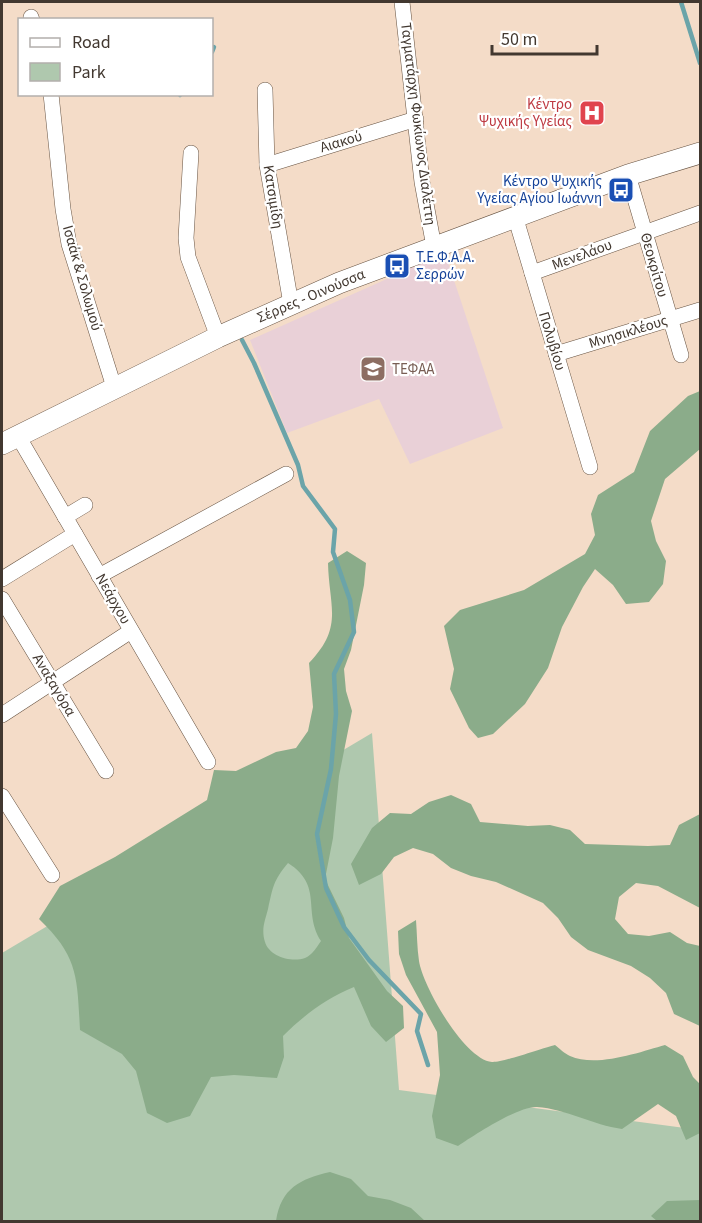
<svg xmlns="http://www.w3.org/2000/svg" width="702" height="1223" font-family="'Source Sans 3',sans-serif">
	<style>
		.education { fill: #e9d0d7 }
		.green { fill: #afc8ae }
		.forest { fill: #8bac8a; fill-rule: evenodd }
		.lines { fill: none; stroke-linecap: round; stroke-linejoin: round }
		.stream { stroke: #6ba4a9; stroke-width: 4.5 }
		.street-casing { stroke: #685443; stroke-width: 16 }
		.secondary-casing { stroke: #685443; stroke-width: 22 }
		.street { stroke: #fff; stroke-width: 15 }
		.secondary { stroke: #fff; stroke-width: 21 }
		.labels { text-anchor: middle; dominant-baseline: central; stroke-width: 4.5; stroke-linejoin: round; paint-order: stroke }
		.health-label { font-size: 15px; fill: #be3a42; stroke: #fff; text-anchor: end }
		.street-label { font-size: 15px; fill: #423830; stroke: #fff }
		.transit-label { font-size: 15px; fill: #164399; stroke: #fff; text-anchor: end }
		.education-label { font-size: 15px; fill: #785e54; stroke: #fff; text-anchor: start }
	</style>
	<rect width="100%" height="100%" fill="#f4dcc8"/>
	<polygon class="education" points="445,253 503,428 410,464 379,399 287,433 250,340"/>
	<polygon class="green" points="372,733 399,1090 700,1130 700,1221 2,1221 2,953"/>
	<g class="forest">
		<polygon points="700,391 700,449 665,479 651,521 656,541 666,561 663,584 649,602 626,604 613,585 595,569 583,587 562,627 548,668 525,704 493,734 478,738 469,728 450,689 454,669 444,626 460,610 524,590 585,554 595,535 591,514 598,495 634,472 650,431 688,396"/>
		<path d="M 347,551 L 366,563 L 364,585 L 351,650 L 344,669 L 346,691 L 352,711 L 339,776 L 333,838 L 325,879 L 344,918 L 349,938 L 387,991 L 403,1006 L 404,1028 L 386,1042 L 371,1026 L 354,987 C 327,998 304,1015 283,1036 L 284,1057 L 277,1078 L 234,1075 L 211,1077 L 190,1116 L 167,1123 L 147,1113 L 136,1071 L 122,1054 L 80,1030 C 77,978 79,957 39,919 L 60,886 L 115,857 L 207,800 L 214,770 L 236,771 L 276,752 L 296,748 L 308,731 L 313,707 L 309,663 C 344,627 329,607 328,563 ZM 288,863 C 324,886 302,911 321,941 C 317,947 312,955 305,958 C 291,963 269,956 265,942 C 261,929 265,921 268,909 C 273,887 273,881 288,863 Z"/>
		<polygon points="451,795 471,804 480,822 528,826 550,825 570,830 585,844 648,846 670,845 679,825 700,814 700,908 658,886 636,883 619,897 615,919 628,934 649,936 670,932 687,943 700,946 700,1026 674,1014 666,993 650,978 631,966 588,950 571,937 558,918 543,903 496,882 471,876 451,868 433,854 413,848 394,857 381,874 359,885 351,864 372,828 390,813 411,814 429,802"/>
		<path d="M 416,920 C 417,933 417,948 419,961 C 423,987 465,1060 492,1062 C 501,1063 543,1048 555,1045 C 559,1048 565,1054 570,1056 C 596,1068 640,1052 665,1045 L 683,1056 L 693,1077 L 700,1084 L 700,1133 L 686,1140 L 676,1116 L 658,1104 L 622,1129 C 593,1125 566,1109 537,1107 C 518,1106 475,1135 458,1146 L 436,1138 L 432,1116 L 440,1075 L 437,1032 L 406,975 L 399,954 L 398,931 Z"/>
		<path d="M 330,1172 L 351,1179 L 368,1196 L 390,1200 L 411,1208 L 425,1221 L 276,1221 C 281,1188 300,1179 330,1172 Z"/>
		<polygon points="700,1200 700,1221 657,1221 651,1216 667,1201"/>
	</g>
	<g class="lines">
		<g class="stream">
			<polyline points="681,2 700,63"/>
			<polyline points="212,52 214,47"/>
			<polyline points="180,95 181,94"/>
			<polyline points="242,340 254,363 298,465 303,486 335,529 333,552 350,600 354,632 334,674 336,714 331,769 317,834 326,888 344,927 369,960 421,1014 417,1031 428,1065"/>
		</g>
		<g class="street-casing">
			<g id="street">
				<polyline points="402,2 422,182 434,247"/>
				<polyline points="31,17 32,20"/>
				<polyline points="265,90 267,165 291,304"/>
				<polyline points="51,94 63,209 69,244 114,387"/>
				<polyline points="191,153 186,238 188,257 218,337"/>
				<polyline points="267,165 416,119"/>
				<polyline points="628,175 681,355"/>
				<polyline points="515,216 590,467"/>
				<polyline points="532,273 700,213"/>
				<polyline points="556,354 700,310"/>
				<polyline points="18,436 208,762"/>
				<polyline points="65,517 85,505"/>
				<polyline points="99,576 286,474"/>
				<polyline points="2,579 75,534"/>
				<polyline points="2,599 106,771"/>
				<polyline points="2,715 131,631"/>
				<polyline points="2,796 52,875"/>
			</g>
		</g>
		<g class="secondary-casing">
			<polyline id="secondary" points="2,444 218,337 339,283 628,175 700,153"/>
		</g>
		<use href="#street" class="street"/>
		<use href="#secondary" class="secondary"/>
	</g>
	<defs>
		<g id="hospital-square" transform="scale(1.35)"><rect x="-9" y="-9" width="18" height="18" rx="4" fill="#e0444e" stroke="#fff"/><path d="M-5-5h3v3.5h4V-5h3V5h-3V1.5h-4V5h-3Z" fill="#fff"/></g>
		<g id="bus-square" transform="scale(1.35)"><rect x="-9" y="-9" width="18" height="18" rx="4" fill="#1a4fb4" stroke="#fff"/><path d="M-5-6H5V4H4V6H2V4H-2V6H-4V4H-5ZM-3.5-4V0h7V-4ZM-3.5 1.2v1.5H-2V1.2ZM2 1.2v1.5H3.5V1.2Z" fill="#fff"/></g>
		<g id="university-square" transform="scale(1.35)"><rect x="-9" y="-9" width="18" height="18" rx="4" fill="#8d6e63" stroke="#fff"/><path d="M0-5L7-2L0 1L-7-2ZM-4 1L0 2.5L4 1V4Q0 6-4 4Z" fill="#fff"/></g>
	</defs>
	<g fill-rule="evenodd">
		<use href="#hospital-square" x="592" y="113"/>
		<use href="#bus-square" x="621" y="190"/>
		<use href="#bus-square" x="397" y="266"/>
		<use href="#university-square" x="373" y="369"/>
	</g>
	<g class="labels">
		<g class="health-label">
			<text x="572" y="104">Κέντρο<tspan x="572" dy="17">Ψυχικής Υγείας</tspan></text>
		</g>
		<g class="street-label">
			<text transform="translate(418 124) rotate(83)">Ταγματάρχη Φωκίωνος Διαλέττη</text>
			<text transform="translate(341 142) rotate(-17)">Αιακού</text>
			<text transform="translate(273 197) rotate(81)">Κατσιμίδη</text>
			<text transform="translate(582 255) rotate(-20)">Μενελάου</text>
			<text transform="translate(654 265) rotate(74)">Θεοκρίτου</text>
			<text transform="translate(82 278) rotate(74)">Ισαάκ &amp; Σολωμού</text>
			<text transform="translate(311 296) rotate(-23)">Σέρρες - Οινούσσα</text>
			<text transform="translate(628 332) rotate(-17)">Μνησικλέους</text>
			<text transform="translate(552 341) rotate(73)">Πολυβίου</text>
			<text transform="translate(113 599) rotate(60)">Νεάρχου</text>
			<text transform="translate(54 685) rotate(59)">Αναξαγόρα</text>
		</g>
		<g class="transit-label">
			<text x="602" y="181">Κέντρο Ψυχικής<tspan x="602" dy="17">Υγείας Αγίου Ιωάννη</tspan></text>
			<text x="416" y="257" text-anchor="start">Τ.Ε.Φ.Α.Α.<tspan x="416" dy="17">Σερρών</tspan></text>
		</g>
		<g class="education-label">
			<text x="392" y="369">ΤΕΦΑΑ</text>
		</g>
	</g>
	<rect width="702" height="1223" fill="none" stroke="#423830" stroke-width="6"/>
	<rect x="18" y="18" width="195" height="78" fill="#ffffff" stroke="#b3afac" stroke-width="1.5"/>
	<rect x="30" y="38" width="30" height="9" fill="#ffffff" stroke="#b3afac" stroke-width="1.5"/>
	<text x="72" y="48" font-size="18" fill="#423830">Road</text>
	<rect x="30" y="63" width="30" height="18" fill="#afc8ae" stroke="#b3afac" stroke-width="1.5"/>
	<text x="72" y="78" font-size="18" fill="#423830">Park</text>
	<path d="M492 45v9h105v-9" fill="none" stroke="#423830" stroke-width="3"/>
	<text x="501" y="45" font-size="18" fill="#423830" stroke="#ffffff" stroke-width="4.5" paint-order="stroke">50 m</text>
</svg>
